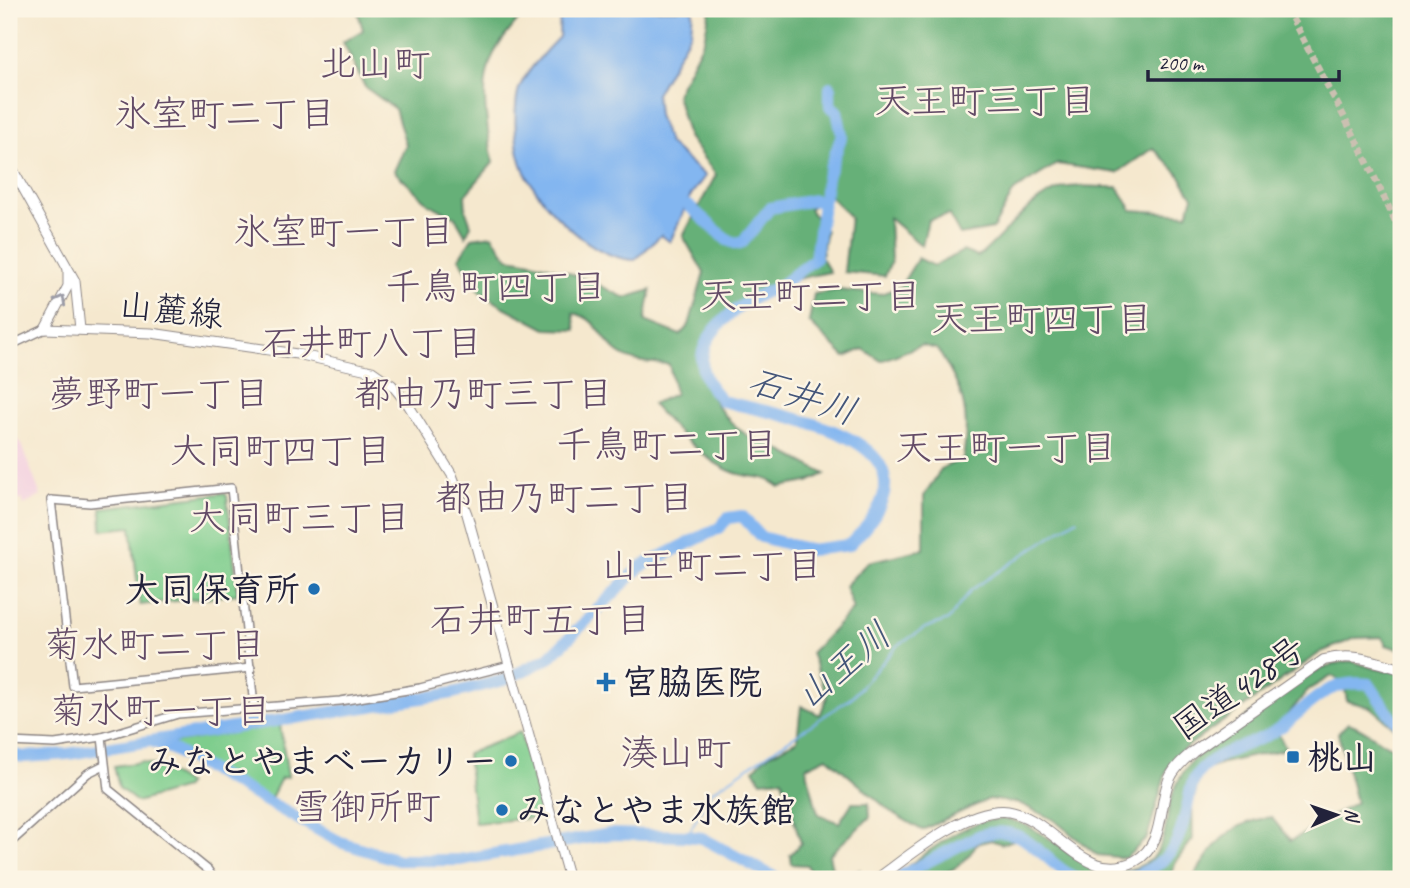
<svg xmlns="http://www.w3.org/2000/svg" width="1410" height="888" font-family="Caveat,'Klee One',sans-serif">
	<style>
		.built { fill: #f3cfe0 }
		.green { fill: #7ecd8d; stroke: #507864; stroke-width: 2 }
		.forest { fill: #66b078; stroke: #44695a; stroke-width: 2 }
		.water { fill: #83b6f0; stroke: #526c96; stroke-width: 2 }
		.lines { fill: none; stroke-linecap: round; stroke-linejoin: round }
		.stream { stroke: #83b6f0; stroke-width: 2 }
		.river { stroke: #83b6f0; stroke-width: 12 }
		.tertiary-tunnel { stroke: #cbc0b1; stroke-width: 7; stroke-dasharray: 7 3.5; stroke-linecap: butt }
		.tertiary-casing { stroke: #8c8584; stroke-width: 10 }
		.primary-casing { stroke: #8c8584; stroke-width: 11 }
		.trunk-casing { stroke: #8c8584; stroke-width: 12 }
		.tertiary { stroke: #fff; stroke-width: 7 }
		.primary { stroke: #fff; stroke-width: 9 }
		.trunk { stroke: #fff; stroke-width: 10 }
		.oneway { stroke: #9c9ca7 }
		.poi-dot { fill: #1f6fb2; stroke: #fcf5e5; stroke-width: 2.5 }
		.labels { text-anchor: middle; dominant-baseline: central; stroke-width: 5; stroke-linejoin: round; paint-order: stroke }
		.street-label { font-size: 35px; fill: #22223b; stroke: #fcf5e5 }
		.poi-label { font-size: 35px; font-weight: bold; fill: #22223b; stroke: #fcf5e5; text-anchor: start }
		.neighbourhood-label { font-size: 37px; fill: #634b67; stroke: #fcf5e5 }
		.water-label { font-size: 37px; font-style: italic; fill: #44567a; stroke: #fcf5e5 }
	</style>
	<rect width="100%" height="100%" fill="#fcf5e5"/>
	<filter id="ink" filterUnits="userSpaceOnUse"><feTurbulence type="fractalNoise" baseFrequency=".0143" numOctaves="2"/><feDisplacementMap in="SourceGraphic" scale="14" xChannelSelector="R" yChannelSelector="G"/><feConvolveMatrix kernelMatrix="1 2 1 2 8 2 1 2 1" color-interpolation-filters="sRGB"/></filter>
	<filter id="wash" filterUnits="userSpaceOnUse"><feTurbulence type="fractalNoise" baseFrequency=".00686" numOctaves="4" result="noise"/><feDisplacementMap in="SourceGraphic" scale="28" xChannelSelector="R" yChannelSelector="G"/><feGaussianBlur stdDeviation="1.57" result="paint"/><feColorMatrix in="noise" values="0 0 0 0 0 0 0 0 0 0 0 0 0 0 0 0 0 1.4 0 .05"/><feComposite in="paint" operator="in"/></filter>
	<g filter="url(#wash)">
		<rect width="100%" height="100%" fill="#f5e8ce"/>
		<polygon class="built" points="9,429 20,442 41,496 24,505 21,499 9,506"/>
		<g class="green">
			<polygon points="224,493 227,496 238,594 140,605 131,527 102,530 101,508"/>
			<polygon points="280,725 288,777 281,778 270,800 166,744"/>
			<polygon points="520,732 543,817 475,823 467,754"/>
			<polygon points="142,762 162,768 187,784 185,788 137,802 119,788 114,766"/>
		</g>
		<g class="forest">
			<path d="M 357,9 L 527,9 C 517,22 505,35 497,48 C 476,82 488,127 493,163 L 465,195 L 466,211 L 471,225 L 466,236 L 455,217 L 429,204 L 394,171 L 406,145 L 395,109 L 365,87 L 343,42 L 363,30 Z"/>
			<path d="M 710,9 L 1401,9 L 1401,650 L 1386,645 L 1382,637 L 1356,638 L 1321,652 L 1181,751 L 1167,769 L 1147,838 L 1126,858 L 1097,855 L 1054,820 L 1019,803 L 989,799 L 922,830 L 891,812 L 827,757 L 806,767 L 818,814 L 839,823 L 852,803 L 869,803 L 870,817 L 829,855 L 834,877 L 859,870 L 854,879 L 814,879 L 807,865 L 791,864 L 790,855 L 801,843 L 782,779 L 761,781 L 754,769 L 765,757 L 797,740 L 801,706 L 820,715 L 827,697 L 811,653 L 853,609 L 845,586 L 868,562 L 924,549 L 924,496 L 942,468 L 963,459 C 971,411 963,389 937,349 L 921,345 L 881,361 L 863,349 L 845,357 L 809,322 L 814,294 L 838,290 L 881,294 L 900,287 L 918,258 L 934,266 L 963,251 L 978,257 C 1005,235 1028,199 1063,188 C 1078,184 1101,188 1118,187 L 1132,210 L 1187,214 L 1193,197 L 1178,173 L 1153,148 L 1117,173 L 1057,164 L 1014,191 L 993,229 L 960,235 L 949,215 L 928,220 L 922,246 L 889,218 L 891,261 L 885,276 L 844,272 L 850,217 L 828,194 L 809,209 L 826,231 L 821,257 L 830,272 C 800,278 769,284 743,300 C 685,338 695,400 748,436 C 756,442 768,444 778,449 C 794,457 810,466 825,474 L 808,482 L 780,487 C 763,474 757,479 739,474 C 710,467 671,426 652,404 L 675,394 L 669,364 C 652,363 633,363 619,353 C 599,338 600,319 573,313 L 576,330 L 546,329 L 502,306 L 480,292 L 459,258 L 472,238 L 492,235 L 508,258 C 550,263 587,278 625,298 L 651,290 L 645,321 L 680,335 L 689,325 L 704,273 L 683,236 L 716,175 L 688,137 L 676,94 L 704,40 Z"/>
			<path d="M 1351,661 L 1376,669 L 1401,672 L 1401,729 L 1397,730 L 1370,707 L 1347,701 L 1344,683 L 1332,676 L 1308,690 L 1276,729 L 1286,749 L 1222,763 L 1201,772 L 1192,805 L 1193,839 L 1175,863 L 1171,879 L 1072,879 L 1019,838 L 1002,844 L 991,840 L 976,844 C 960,877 928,879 894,879 L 899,872 C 927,854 963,821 997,819 C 1044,816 1087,888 1138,867 C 1143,864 1151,861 1155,855 C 1167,838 1166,818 1171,799 C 1175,785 1182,773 1191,761 C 1233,730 1300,665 1351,661 Z"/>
			<path d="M 1348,723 C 1370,729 1381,747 1401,750 L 1401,879 L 1192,879 C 1216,843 1226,824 1271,817 L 1291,841 L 1356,802 L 1338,733 Z"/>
		</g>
		<path class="water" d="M 560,9 L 693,9 L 691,32 L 656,94 L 658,115 L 669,144 L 705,176 L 691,195 L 670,242 L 661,235 L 635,260 C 592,259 544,209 525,172 C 515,151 513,115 518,92 C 522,76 547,49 559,37 Z"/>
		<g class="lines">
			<polyline class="stream" points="687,836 711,792 851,698 897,646 925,628 948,620 971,590 1077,519"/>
			<g class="river">
				<polyline points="689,206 727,240 737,244 743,242 770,208 815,200 822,203"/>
				<polyline points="154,742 172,749 340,842 398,860 459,860 610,834 687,836 702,838 778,879"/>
				<path d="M 9,754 L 24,757 L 68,754 L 453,693 L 504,680 L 549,658 L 640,567 L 719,528 L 728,518 L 742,516 L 761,537 L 810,550 L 849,545 C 957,441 795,419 722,401 C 717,394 709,386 706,379 C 688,340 735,307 765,292 C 770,290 776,289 780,286 C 792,277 803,267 815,259 L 827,177 L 842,135 L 837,111 L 830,106 L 830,87"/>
				<path d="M 894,879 L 980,835 C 1029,821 1039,861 1077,879"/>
				<path d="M 1125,879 C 1171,864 1178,849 1188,803 C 1190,793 1191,782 1198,773 C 1215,752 1245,747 1268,735 C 1304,717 1319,677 1369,684 L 1387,711 L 1401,726"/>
			</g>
		</g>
	</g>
	<g filter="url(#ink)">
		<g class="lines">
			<polyline class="tertiary-tunnel" points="1287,9 1359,145 1401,233"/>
			<g class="tertiary-casing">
				<g id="tertiary">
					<polyline points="9,346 45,329"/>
					<polyline points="51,500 90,503 231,488 254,706"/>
					<polyline points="51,500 73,686 251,668"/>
					<polyline points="102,737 108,789 208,870 214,879"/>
					<polyline points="9,742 55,744 102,737 178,714 340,701 420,688 510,665"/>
					<polyline points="9,844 88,773 104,765"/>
				</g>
			</g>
			<g class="primary-casing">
				<g id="primary">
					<polyline points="9,163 75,281 80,329"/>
					<polyline points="45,329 151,333 297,354 372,371 392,385 409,406 452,475 467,514 569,879"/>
					<polyline points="45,329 68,286 68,270"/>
				</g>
			</g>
			<g class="trunk-casing">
				<path id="trunk" d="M 877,879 C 908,857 963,810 1003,811 C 1052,813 1082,888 1135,861 C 1165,845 1158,807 1169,780 C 1174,768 1183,760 1193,752 L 1324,660 C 1351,653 1371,660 1397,668"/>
			</g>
			<use href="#tertiary" class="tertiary"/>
			<use href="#primary" class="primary"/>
			<use href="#trunk" class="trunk"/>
		</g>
		<defs><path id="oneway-chevron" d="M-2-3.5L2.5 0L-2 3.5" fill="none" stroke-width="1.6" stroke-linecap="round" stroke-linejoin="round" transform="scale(1.75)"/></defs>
		<use class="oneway" href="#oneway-chevron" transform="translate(61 300) rotate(-62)"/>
	</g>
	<g class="poi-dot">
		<circle cx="314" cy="589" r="7"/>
		<path d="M602.5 671.5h7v7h7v7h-7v7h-7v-7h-7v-7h7z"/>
		<rect x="1286" y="750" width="14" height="14" rx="3.5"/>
		<circle cx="511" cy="761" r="7"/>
		<circle cx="502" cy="810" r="7"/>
	</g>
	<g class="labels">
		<g class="street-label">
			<text transform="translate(171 310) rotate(6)">山麓線</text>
			<text transform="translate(1239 688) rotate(-35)">国道428号</text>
		</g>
		<g class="poi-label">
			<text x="300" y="589" text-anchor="end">大同保育所</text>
			<text x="622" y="682">宮脇医院</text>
			<text x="1307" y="757">桃山</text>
			<text x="497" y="761" text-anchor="end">みなとやまベーカリー</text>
			<text x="516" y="810">みなとやま水族館</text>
		</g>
		<g class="neighbourhood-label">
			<text x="375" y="63">北山町</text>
			<text x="985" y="100">天王町三丁目</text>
			<text x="225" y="113">氷室町二丁目</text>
			<text x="344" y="231">氷室町一丁目</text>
			<text x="496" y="286">千鳥町四丁目</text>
			<text x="811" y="295">天王町二丁目</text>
			<text x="1042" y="318">天王町四丁目</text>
			<text x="372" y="342">石井町八丁目</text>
			<text x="159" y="393">夢野町一丁目</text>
			<text x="484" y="393">都由乃町三丁目</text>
			<text x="667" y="444">千鳥町二丁目</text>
			<text x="1006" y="447">天王町一丁目</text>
			<text x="281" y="450">大同町四丁目</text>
			<text x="565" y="497">都由乃町二丁目</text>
			<text x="300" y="517">大同町三丁目</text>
			<text x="712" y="565">山王町二丁目</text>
			<text x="541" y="619">石井町五丁目</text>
			<text x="155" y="644">菊水町二丁目</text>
			<text x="161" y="710">菊水町一丁目</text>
			<text x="676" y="752">湊山町</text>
			<text x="367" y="806">雪御所町</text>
		</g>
		<g class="water-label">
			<text transform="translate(803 396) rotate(18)">石井川</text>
			<text transform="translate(843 665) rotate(-40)">山王川</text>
		</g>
	</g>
	<rect width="1410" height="888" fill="none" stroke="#fcf5e5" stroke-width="35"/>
	<g transform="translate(1336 815) rotate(88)" stroke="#fcf5e5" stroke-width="5" paint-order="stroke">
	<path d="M0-5L12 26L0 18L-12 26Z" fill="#22223b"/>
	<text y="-10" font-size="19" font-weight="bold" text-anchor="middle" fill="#22223b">N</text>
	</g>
	<path d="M1148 70v10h191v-10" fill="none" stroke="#22223b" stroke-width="3.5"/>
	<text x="1158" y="70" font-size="21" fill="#22223b" stroke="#fcf5e5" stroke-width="5" paint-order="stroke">200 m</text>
</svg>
